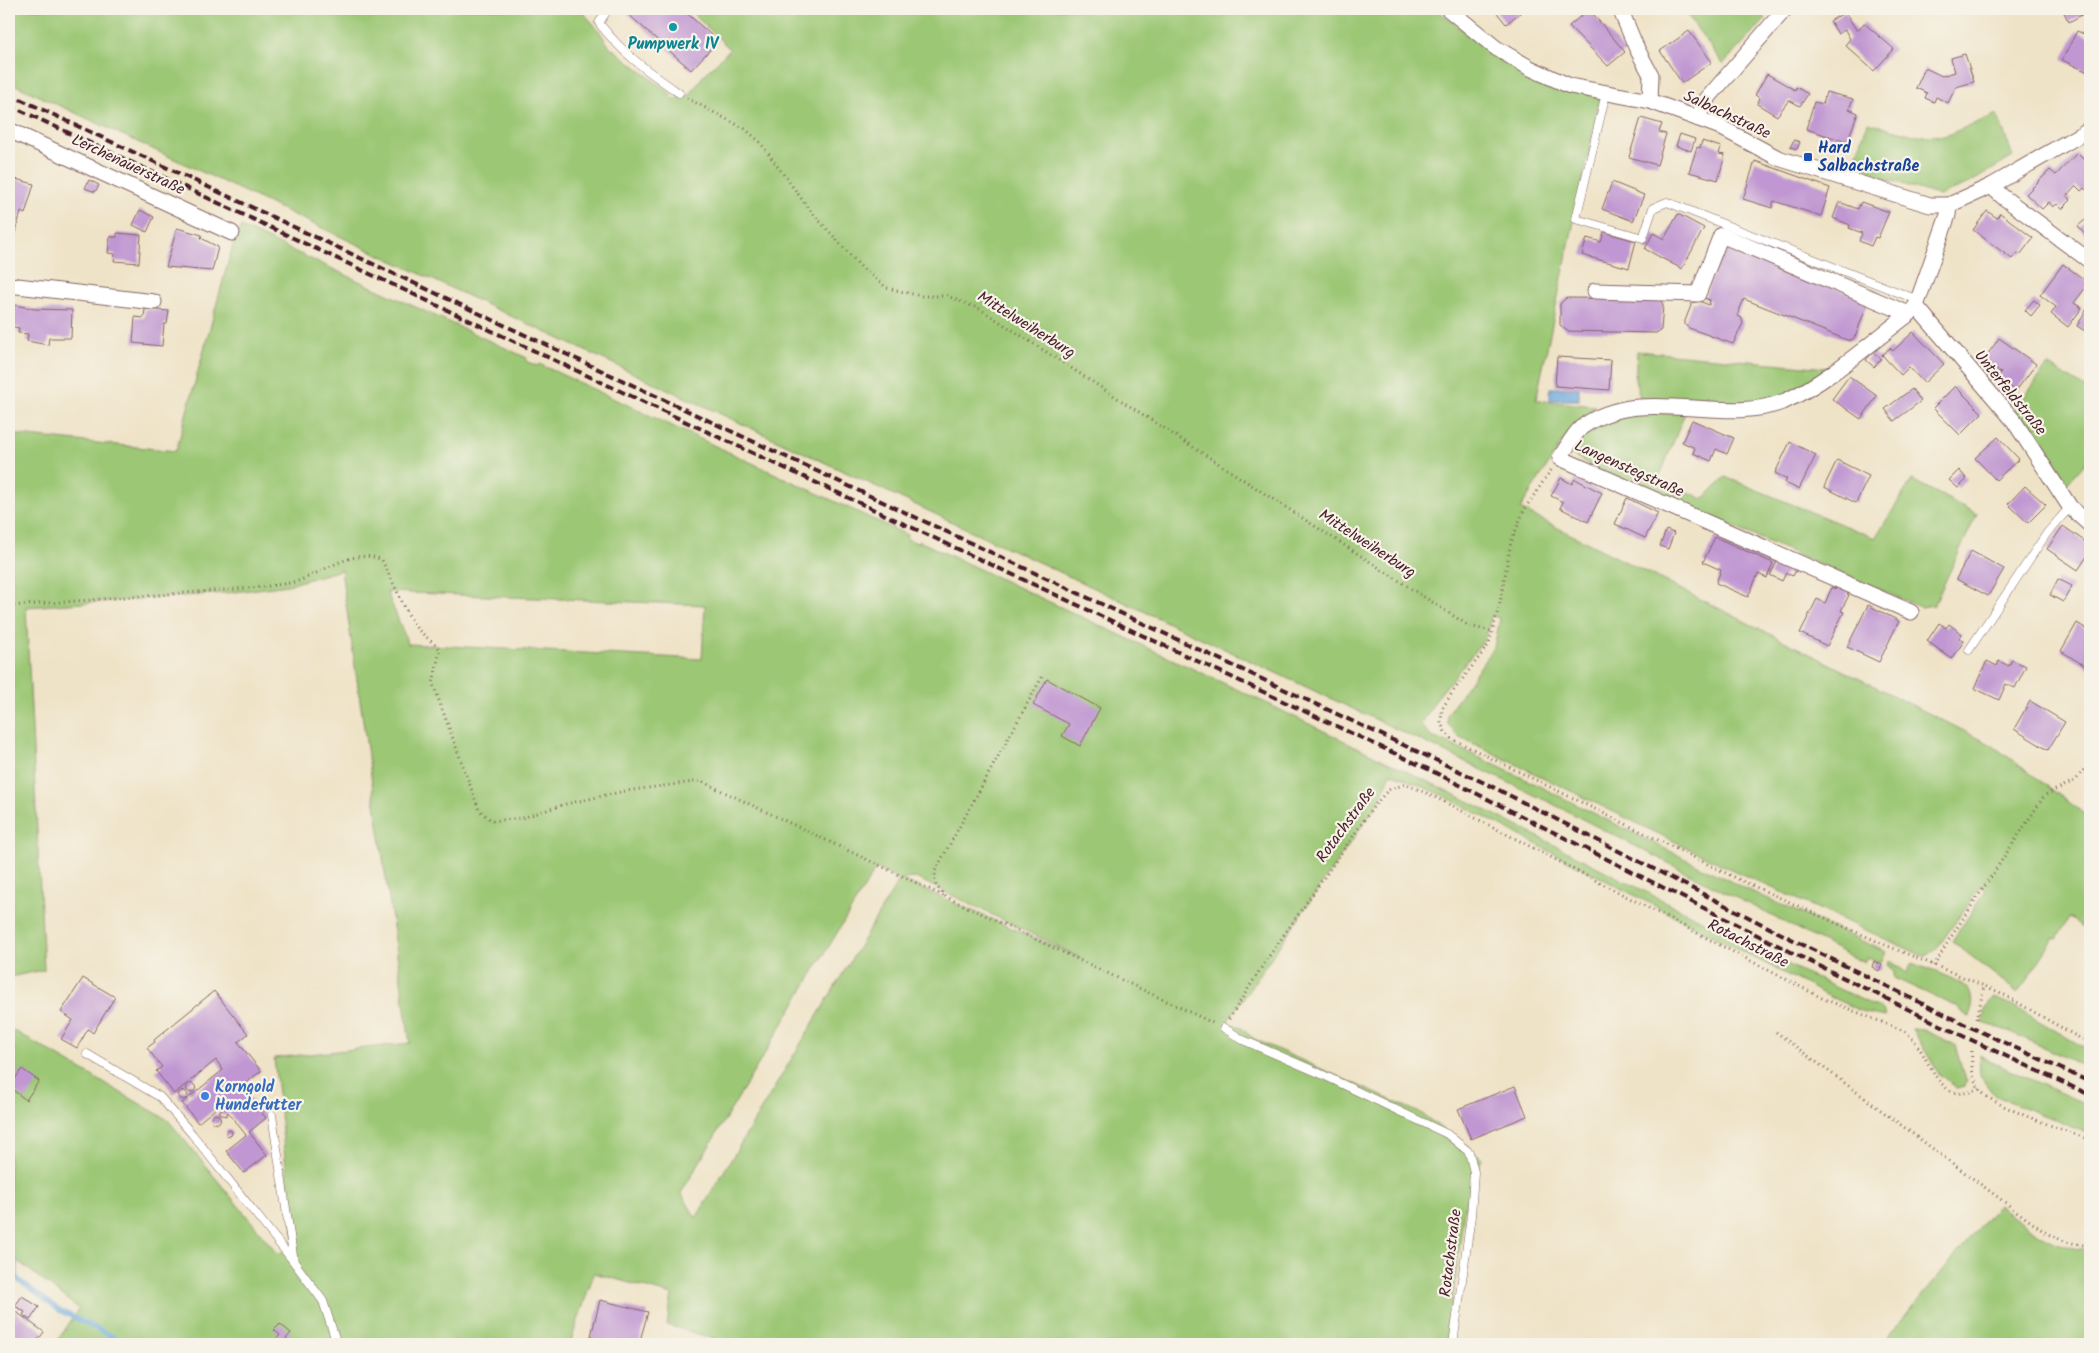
<svg xmlns="http://www.w3.org/2000/svg" width="2099" height="1353" font-family="Kalam,sans-serif">
	<style>
		.green { fill: #9cc774; stroke: #737350; fill-rule: evenodd }
		.water { fill: #6da9de; stroke: #5c6484 }
		.lines { fill: none; stroke-linecap: round; stroke-linejoin: round }
		.stream { stroke: #6da9de; stroke-width: 5 }
		.building { fill: #c097d2 }
		.lane-casing { stroke: #846462; stroke-width: 9 }
		.street-casing { stroke: #846462; stroke-width: 17 }
		.path { stroke: #846462; stroke-width: 3; stroke-dasharray: 1 4; stroke-linecap: butt }
		.lane { stroke: #fff; stroke-width: 8 }
		.street { stroke: #fff; stroke-width: 15 }
		.rail { stroke: #4a1f2b; stroke-width: 4; stroke-dasharray: 8 4; stroke-linecap: butt }
		.culture-dot { fill: #0f9aa8; stroke: #f7f3e8; stroke-width: 2 }
		.transit-dot { fill: #1a4fb4; stroke: #f7f3e8; stroke-width: 2 }
		.shop-dot { fill: #3f7fe0; stroke: #f7f3e8; stroke-width: 2 }
		.labels { text-anchor: middle; dominant-baseline: central; stroke-width: 4.5; stroke-linejoin: round; paint-order: stroke }
		.culture-label { font-size: 16px; font-weight: bold; fill: #0d838f; stroke: #f7f3e8 }
		.street-label { font-size: 16px; fill: #4a1f2b; stroke: #f7f3e8 }
		.transit-label { font-size: 16px; font-weight: bold; fill: #164399; stroke: #f7f3e8; text-anchor: start }
		.shop-label { font-size: 16px; font-weight: bold; fill: #366cbe; stroke: #f7f3e8; text-anchor: start }
	</style>
	<rect width="100%" height="100%" fill="#f7f3e8"/>
	<filter id="ink" filterUnits="userSpaceOnUse"><feTurbulence type="fractalNoise" baseFrequency=".02" numOctaves="2"/><feDisplacementMap in="SourceGraphic" scale="10" xChannelSelector="R" yChannelSelector="G"/><feConvolveMatrix kernelMatrix="1 2 1 2 8 2 1 2 1" color-interpolation-filters="sRGB"/></filter>
	<filter id="wash" filterUnits="userSpaceOnUse"><feTurbulence type="fractalNoise" baseFrequency=".0096" numOctaves="4" result="noise"/><feDisplacementMap in="SourceGraphic" scale="20" xChannelSelector="R" yChannelSelector="G"/><feGaussianBlur stdDeviation="1.12" result="paint"/><feColorMatrix in="noise" values="0 0 0 0 0 0 0 0 0 0 0 0 0 0 0 0 0 1.4 0 .05"/><feComposite in="paint" operator="in"/></filter>
	<g filter="url(#wash)">
		<rect width="100%" height="100%" fill="#efe3c7"/>
		<g class="green">
			<polygon points="9,9 580,9 598,29 609,46 671,94 672,100 690,95 702,77 730,49 688,9 1436,9 1498,57 1600,99 1536,400 1595,406 1564,439 1520,509 1992,745 2090,818 2090,931 2069,918 2057,939 2054,938 2018,993 1952,941 1986,890 1981,886 1940,944 1934,951 1923,956 1737,872 1456,735 1448,724 1447,715 1494,647 1500,619 1492,615 1484,640 1436,699 1421,725 1432,737 1450,744 1525,779 1740,886 1886,952 1881,962 1867,958 1864,963 1551,803 1424,742 9,82"/>
			<polygon points="1683,9 1757,9 1766,19 1723,64"/>
			<polygon points="1997,114 2013,157 1973,181 1940,196 1852,168 1868,122 1914,135 1945,136"/>
			<path d="M 241,227 L 527,358 L 526,361 L 537,366 L 539,364 L 907,535 L 906,538 L 917,543 L 919,541 L 1266,703 L 1474,804 L 1801,971 L 1883,1010 L 1885,1017 L 1865,1013 L 1822,993 L 1442,795 L 1391,773 L 1379,801 L 1227,1022 L 1240,1027 L 1254,1039 L 1422,1114 L 1482,1158 L 1464,1211 L 1447,1344 L 733,1344 L 667,1325 L 672,1295 L 594,1273 L 570,1344 L 546,1340 L 544,1344 L 55,1344 L 79,1309 L 9,1254 L 9,1032 L 11,1029 L 168,1120 L 277,1253 L 295,1249 L 274,1058 L 410,1043 L 341,570 L 288,585 L 227,593 L 26,607 L 44,970 L 9,977 L 9,434 L 176,451 L 234,241 L 236,241 ZM 387,592 L 705,605 L 702,659 L 408,644 ZM 876,868 L 899,880 L 696,1218 L 681,1193 ZM 916,878 L 1080,957 L 1080,958 L 900,879 Z"/>
			<polygon points="1637,351 1827,368 1811,381 1772,401 1724,403 1663,401 1640,398 1635,380"/>
			<polygon points="2048,365 2090,391 2090,458 2064,487 2014,411"/>
			<path d="M 1639,413 L 1685,413 L 1659,478 L 1703,499 L 1725,477 L 1875,538 L 1912,480 L 1977,514 L 1934,605 L 1920,607 L 1593,467 L 1573,455 C 1578,425 1613,418 1639,413 Z"/>
			<path d="M 1889,960 L 1907,973 L 1912,963 C 1925,969 1966,980 1970,993 C 1973,1001 1971,1009 1970,1017 L 1964,1014 L 1959,1008 L 1894,978 L 1894,971 L 1887,965 Z"/>
			<path d="M 1994,998 L 2010,1004 L 2090,1051 L 2090,1069 L 2011,1032 L 1983,1023 C 1984,1012 1985,1005 1994,998 Z"/>
			<polygon points="1912,1029 1924,1030 1955,1045 1965,1080 1967,1080 1965,1086 1957,1088 1939,1074"/>
			<polygon points="1979,1054 1987,1060 2090,1106 2090,1134 1994,1095 1980,1076"/>
			<path d="M 1998,1205 C 2026,1224 2054,1251 2090,1249 L 2090,1344 L 1881,1344 Z"/>
		</g>
		<rect class="water" x="1550" y="388" width="29" height="12"/>
		<g class="lines">
			<polyline class="stream" points="9,1254 15,1259 17,1279 59,1310 127,1344"/>
		</g>
		<g id="blocks">
			<g class="building">
				<polygon points="632,9 682,9 718,41 691,70 628,14"/>
				<polygon points="1494,9 1525,9 1506,24"/>
				<polygon points="1589,9 1625,52 1608,66 1569,26"/>
				<polygon points="2062,9 2082,9 2085,13 2069,22"/>
				<polygon points="1845,12 1857,31 1864,23 1894,49 1874,71 1845,45 1850,39 1845,30 1838,34 1830,21"/>
				<polygon points="1689,31 1712,62 1682,83 1660,51"/>
				<polygon points="2077,31 2090,37 2090,73 2062,60"/>
				<polygon points="1965,54 1974,82 1956,87 1948,103 1936,97 1934,102 1925,98 1927,93 1916,88 1925,68 1942,76 1955,72 1951,58"/>
				<polygon points="1767,74 1795,90 1796,87 1808,94 1800,106 1789,100 1777,116 1757,104 1760,98 1755,95"/>
				<polygon points="1826,92 1853,99 1849,109 1858,113 1847,142 1806,129 1814,102 1823,104"/>
				<polygon points="1641,118 1662,124 1659,132 1666,134 1657,165 1629,157"/>
				<polygon points="1680,134 1695,139 1691,151 1676,146"/>
				<polygon points="1794,140 1800,142 1797,149 1790,147"/>
				<polygon points="1702,141 1721,147 1719,154 1725,155 1718,180 1689,172 1697,147 1700,148"/>
				<polygon points="2090,151 2089,192 2084,188 2081,191 2076,186 2067,196 2071,200 2062,209 2057,204 2053,207 2049,202 2042,209 2026,194 2050,170 2056,175 2077,153 2083,159"/>
				<polygon points="1755,161 1830,188 1821,216 1774,201 1772,208 1743,199"/>
				<polygon points="12,178 34,184 25,214 21,212 11,247 9,246 9,189"/>
				<polygon points="89,180 99,185 95,192 85,188"/>
				<polygon points="1612,182 1644,195 1633,221 1602,209"/>
				<polygon points="1839,202 1858,209 1861,202 1889,212 1878,238 1875,237 1871,246 1859,241 1862,233 1849,228 1850,225 1833,218"/>
				<polygon points="140,210 154,217 147,232 133,225"/>
				<polygon points="1987,211 1997,218 2000,213 2033,238 2020,255 2017,253 2012,259 1973,230"/>
				<polygon points="1678,214 1704,228 1682,269 1645,249 1653,233 1664,239"/>
				<polygon points="2090,216 2090,241 2078,226"/>
				<polygon points="177,228 202,235 201,238 218,247 212,271 166,267"/>
				<polygon points="1604,232 1636,241 1629,268 1582,255 1587,238 1601,242"/>
				<polygon points="117,233 141,235 139,263 114,261 115,254 108,253 110,237 117,237"/>
				<polygon points="1727,245 1868,301 1856,335 1852,340 1847,340 1744,299 1737,316 1741,317 1743,323 1733,344 1689,328 1685,325 1685,321 1692,303 1699,301 1709,305 1710,300 1704,298 1724,247"/>
				<polygon points="2063,264 2089,283 2074,303 2082,308 2068,327 2051,314 2056,307 2040,295"/>
				<polygon points="9,289 12,290 11,302 9,302"/>
				<polygon points="1566,298 1656,299 1661,301 1663,305 1661,330 1656,333 1567,331 1560,325 1560,304"/>
				<polygon points="2034,300 2040,305 2031,316 2025,310"/>
				<polygon points="10,304 35,309 72,310 71,338 49,338 48,345 27,341 28,334 18,333 19,328 9,326"/>
				<polygon points="2090,304 2090,334 2077,326"/>
				<polygon points="145,309 169,311 167,324 164,324 162,346 133,343 135,317 144,318"/>
				<polygon points="1913,332 1944,364 1924,383 1909,367 1901,375 1882,355 1890,348 1893,351"/>
				<polygon points="1999,338 2036,364 2016,391 1997,378 2001,373 1983,361"/>
				<polygon points="1873,352 1881,359 1874,367 1866,360"/>
				<polygon points="1557,357 1611,360 1609,390 1555,386"/>
				<polygon points="1849,376 1877,396 1861,419 1832,399"/>
				<polygon points="1955,386 1982,413 1960,435 1933,408"/>
				<polygon points="1912,389 1921,401 1894,421 1885,409"/>
				<polygon points="1692,420 1734,438 1727,454 1716,449 1711,461 1693,453 1695,448 1682,442"/>
				<polygon points="1998,437 2019,459 1996,480 1975,458"/>
				<polygon points="1790,442 1816,455 1799,489 1785,483 1787,479 1775,473"/>
				<polygon points="1837,460 1869,476 1856,503 1824,487"/>
				<polygon points="1959,470 1967,479 1958,488 1949,480"/>
				<polygon points="1561,478 1572,484 1575,479 1602,493 1588,522 1560,508 1563,502 1551,496"/>
				<polygon points="2025,486 2046,505 2028,523 2008,504"/>
				<polygon points="1627,498 1658,513 1645,538 1615,524"/>
				<polygon points="2063,526 2090,545 2090,552 2078,570 2047,549"/>
				<polygon points="1666,530 1674,533 1668,549 1660,546"/>
				<polygon points="1715,537 1773,563 1767,578 1758,574 1748,597 1716,583 1721,570 1703,562"/>
				<polygon points="1971,551 2004,569 1988,596 1956,579"/>
				<polygon points="1779,558 1797,568 1793,576 1786,573 1782,581 1770,575"/>
				<polygon points="2058,579 2072,586 2063,602 2050,595"/>
				<polygon points="1838,584 1849,590 1847,594 1849,595 1841,611 1844,612 1827,646 1800,633 1817,599 1825,603 1832,587 1835,589"/>
				<polygon points="1868,605 1899,621 1879,662 1847,647"/>
				<polygon points="1939,623 1946,628 1949,624 1962,634 1959,638 1964,641 1952,659 1927,641"/>
				<polygon points="2077,623 2090,631 2090,669 2061,651"/>
				<polygon points="2012,660 2026,666 2015,688 2006,684 1999,700 1974,688 1987,661 1997,666 1999,661 2009,666"/>
				<polygon points="1047,679 1100,708 1080,746 1062,736 1069,724 1033,705"/>
				<polygon points="2030,701 2065,722 2048,750 2014,729"/>
				<polygon points="1874,961 1882,965 1879,971 1872,967"/>
				<polygon points="83,978 115,997 93,1033 88,1029 77,1048 61,1039 73,1020 61,1012"/>
				<polygon points="214,991 248,1034 238,1042 261,1071 241,1087 266,1118 249,1132 267,1155 244,1173 226,1151 246,1135 228,1112 226,1116 220,1114 220,1110 224,1108 221,1104 198,1123 182,1103 223,1070 216,1060 174,1094 156,1071 162,1067 147,1048 155,1042 154,1040"/>
				<polygon points="22,1069 39,1081 26,1100 9,1087"/>
				<circle cx="191" cy="1088" r="4.5"/>
				<polygon points="1515,1086 1527,1116 1471,1139 1458,1109"/>
				<circle cx="183" cy="1095" r="4.5"/>
				<circle cx="216" cy="1119" r="4.5"/>
				<circle cx="229" cy="1133" r="3"/>
				<polygon points="22,1296 39,1307 30,1320 23,1315 25,1312 15,1306"/>
				<polygon points="600,1300 648,1312 639,1344 589,1344"/>
				<polygon points="12,1309 44,1332 35,1344 9,1344 9,1311 10,1312"/>
				<polygon points="280,1324 291,1333 286,1339 293,1344 272,1344 280,1335 274,1330"/>
			</g>
		</g>
	</g>
	<g filter="url(#ink)">
		<use href="#blocks" fill-opacity="0" stroke="#846462" stroke-width="1"/>
		<g class="lines">
			<g class="lane-casing">
				<g id="lane">
					<path d="M 608,9 L 599,23 C 624,55 646,70 679,93"/>
					<polyline points="1606,93 1576,219 1643,238 1653,208 1667,202 1918,300"/>
					<polyline points="1969,650 2047,533 2070,507"/>
					<polyline points="1224,1028 1243,1040 1317,1072 1447,1134 1469,1152 1474,1172 1471,1216 1453,1344"/>
					<polyline points="87,1054 160,1097 192,1134 294,1262"/>
					<polyline points="272,1115 294,1262 323,1301 337,1344"/>
				</g>
			</g>
			<g class="street-casing">
				<g id="street">
					<polyline points="1448,9 1496,48 1530,68 1570,86 1650,101 1718,126 1778,158 1930,205 1949,205 1991,186 2090,129"/>
					<polyline points="1620,9 1637,49 1651,75 1650,101"/>
					<polyline points="1697,118 1707,99 1785,9"/>
					<polyline points="9,130 232,233"/>
					<polyline points="1991,186 2003,197 2090,261"/>
					<polyline points="9,285 154,302"/>
					<polyline points="1595,291 1698,294 1721,235 1909,314"/>
					<polyline points="1916,306 2014,421 2070,507 2090,525"/>
					<path d="M 1911,612 L 1560,458 C 1566,449 1573,434 1582,427 C 1642,383 1721,427 1785,401 C 1826,383 1873,341 1909,314 L 1916,306 L 1948,215 L 1949,205"/>
				</g>
			</g>
			<g class="path">
				<polyline points="585,9 591,16"/>
				<polyline points="687,98 745,129 759,141 809,209 861,267 887,288 921,296 947,296 980,309 1469,626 1491,631"/>
				<polyline points="1551,470 1524,510 1511,542 1500,603 1489,644 1452,693 1442,709 1441,723 1445,732 1452,739 1740,880 1883,944 1999,992 2090,1044"/>
				<path d="M 9,606 L 263,587 C 274,585 287,584 298,581 C 324,572 354,547 382,560 L 408,614 L 417,629 L 440,649 L 433,684 L 479,810 L 492,821 L 522,818 L 566,804 L 625,791 L 701,781 L 944,896"/>
				<polyline points="1042,677 935,871 936,886 946,897 1213,1023"/>
				<polyline points="1934,966 1949,940 2045,795 2076,780 2090,762"/>
				<path d="M 1229,1019 L 1265,962 L 1374,806 L 1388,790 L 1406,784 L 1433,796 L 1824,999 L 1904,1031 C 1930,1047 1935,1112 1979,1088"/>
				<polyline points="1977,1019 1984,986"/>
				<polyline points="1776,1032 2046,1233 2066,1242 2090,1246"/>
				<path d="M 1972,1051 C 1971,1065 1972,1080 1981,1091 C 1993,1107 2068,1131 2090,1140"/>
			</g>
			<use href="#lane" class="lane"/>
			<use href="#street" class="street"/>
			<g class="rail">
				<polyline points="9,94 1489,785 1811,949 1966,1025 2090,1082"/>
				<polyline points="9,105 1428,769 1805,959 1965,1037 2090,1095"/>
			</g>
		</g>
	</g>
	<circle class="culture-dot" cx="673" cy="27" r="5"/>
	<rect class="transit-dot" x="1803" y="152" width="10" height="10" rx="2.5"/>
	<circle class="shop-dot" cx="205" cy="1096" r="5"/>
	<g class="labels">
		<g class="culture-label">
			<text x="673" y="44">Pumpwerk IV</text>
		</g>
		<g class="street-label">
			<text transform="translate(1727 115) rotate(25)">Salbachstraße</text>
			<text transform="translate(128 165) rotate(25)">Lerchenauerstraße</text>
			<text transform="translate(1026 325) rotate(32)">Mittelweiherburg</text>
			<text transform="translate(2010 393) rotate(51)">Unterfeldstraße</text>
			<text transform="translate(1629 469) rotate(24)">Langenstegstraße</text>
			<text transform="translate(1367 544) rotate(33)">Mittelweiherburg</text>
			<text transform="translate(1346 825) rotate(-54)">Rotachstraße</text>
			<text transform="translate(1748 944) rotate(27)">Rotachstraße</text>
			<text transform="translate(1451 1253) rotate(-83)">Rotachstraße</text>
		</g>
		<g class="transit-label">
			<text x="1818" y="148">Hard<tspan x="1818" dy="18">Salbachstraße</tspan></text>
		</g>
		<g class="shop-label">
			<text x="215" y="1087">Korngold<tspan x="215" dy="18">Hundefutter</tspan></text>
		</g>
	</g>
	<rect width="2099" height="1353" fill="none" stroke="#f7f3e8" stroke-width="30"/>
</svg>
